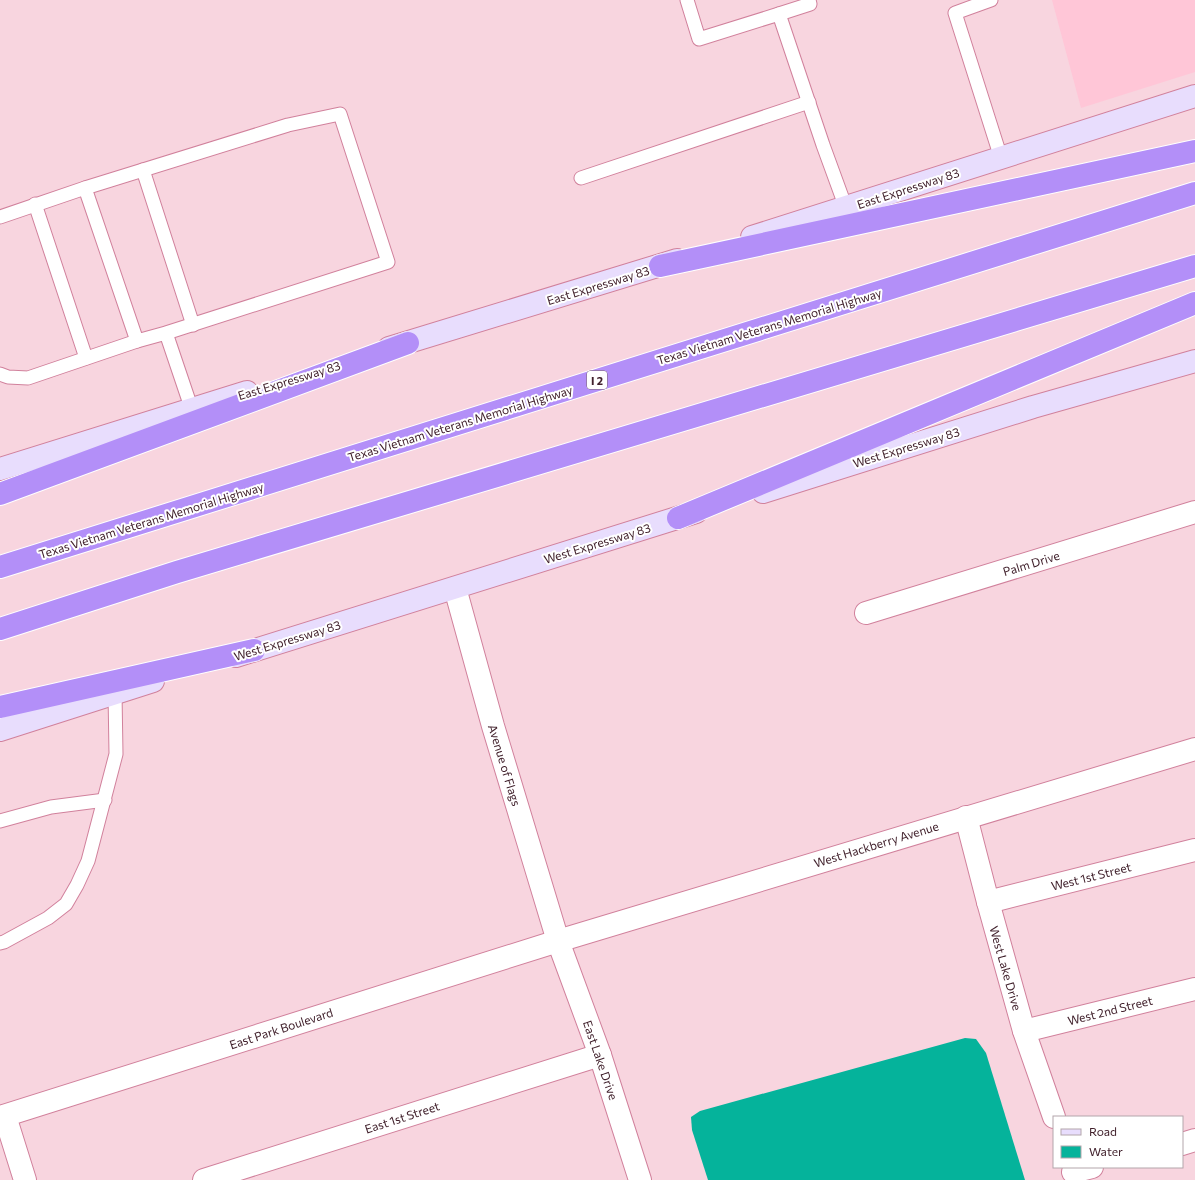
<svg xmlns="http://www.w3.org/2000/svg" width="1195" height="1180" font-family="Commissioner,sans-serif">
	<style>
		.built { fill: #ffc6d7 }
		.water { fill: #05b39b }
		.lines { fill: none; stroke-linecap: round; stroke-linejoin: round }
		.lane-casing { stroke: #d1819c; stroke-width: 15 }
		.street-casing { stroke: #d1819c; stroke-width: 24 }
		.secondary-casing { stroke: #d1819c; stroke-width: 24 }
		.highway-casing { stroke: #fff; stroke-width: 24 }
		.lane { stroke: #fff; stroke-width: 13 }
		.street { stroke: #fff; stroke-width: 22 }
		.secondary { stroke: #e8ddfd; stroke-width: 22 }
		.highway { stroke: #b38ff8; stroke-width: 22 }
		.labels { text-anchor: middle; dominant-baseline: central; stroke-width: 4; stroke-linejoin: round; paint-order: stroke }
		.shield { fill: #fff; stroke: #7a646b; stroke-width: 1 }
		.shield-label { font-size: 11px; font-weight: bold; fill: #41212c }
		.street-label { font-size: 12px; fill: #41212c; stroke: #fff }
	</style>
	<rect width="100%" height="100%" fill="#f8d5df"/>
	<polygon class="built" points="1052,0 1195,0 1195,72 1081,108"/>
	<polygon class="water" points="965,1038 976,1039 986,1053 1025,1180 708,1180 692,1130 691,1117 700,1111"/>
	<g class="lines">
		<g class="lane-casing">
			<g id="lane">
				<polyline points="687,0 699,39 779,14"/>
				<polyline points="809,0 810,4 779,14 823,145 846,208"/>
				<polyline points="991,0 955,13 1001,158"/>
				<polyline points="143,170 193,325"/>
				<polyline points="581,178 809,102"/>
				<polyline points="35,204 86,358"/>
				<polyline points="0,217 85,188"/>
				<polyline points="166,333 137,341 85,188 288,125 340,114 388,262 166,333 192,410"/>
				<polyline points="0,374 8,377 28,378 137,341"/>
				<polyline points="0,821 51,807 105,800"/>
				<polyline points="0,943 4,942 48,918 66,904 77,885 88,861 116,754 115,693"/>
			</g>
		</g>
		<g class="street-casing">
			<g id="street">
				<polyline points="455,588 493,726 558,941 600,1055 640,1180"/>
				<polyline points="866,613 1195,512"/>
				<polyline points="966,817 988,902 1024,1031 1054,1117"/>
				<polyline points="988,902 1195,850"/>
				<polyline points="1024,1031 1195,989"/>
				<polyline points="5,1116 25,1180"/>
				<polyline points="0,1117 558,941 1195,749"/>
				<polyline points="1182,1144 1195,1140"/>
				<polyline points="1073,1172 1092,1167"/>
				<polyline points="204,1180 600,1055"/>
			</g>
		</g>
		<g class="secondary-casing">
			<g id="secondary">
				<polyline points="752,237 1195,96"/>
				<polyline points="389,348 677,260"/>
				<polyline points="0,469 247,392"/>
				<polyline points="763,492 1033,407 1195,361"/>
				<polyline points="236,656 696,512"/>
				<polyline points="0,730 153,681"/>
			</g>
		</g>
		<g class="highway-casing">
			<g id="highway">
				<polyline points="660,266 1195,151"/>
				<polyline points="0,494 408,343"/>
				<polyline points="678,518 1195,303"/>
				<polyline points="0,567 1195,193"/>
				<polyline points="0,629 177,572 1195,266"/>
				<polyline points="0,707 254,650"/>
			</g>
		</g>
		<use href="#lane" class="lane"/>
		<use href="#street" class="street"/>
		<use href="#secondary" class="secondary"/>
		<use href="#highway" class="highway"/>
	</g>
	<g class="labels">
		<rect class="shield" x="587" y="371" width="20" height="18" rx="3"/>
		<g class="shield-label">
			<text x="597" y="380">I 2</text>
		</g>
		<g class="street-label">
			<text transform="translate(908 188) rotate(-18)">East Expressway 83</text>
			<text transform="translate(598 285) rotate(-17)">East Expressway 83</text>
			<text transform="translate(769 326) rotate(-17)">Texas Vietnam Veterans Memorial Highway</text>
			<text transform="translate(289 380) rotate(-17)">East Expressway 83</text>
			<text transform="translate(460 423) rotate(-17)">Texas Vietnam Veterans Memorial Highway</text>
			<text transform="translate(906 447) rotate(-17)">West Expressway 83</text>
			<text transform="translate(151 520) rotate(-17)">Texas Vietnam Veterans Memorial Highway</text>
			<text transform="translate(597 543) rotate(-17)">West Expressway 83</text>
			<text transform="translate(1031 563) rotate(-17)">Palm Drive</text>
			<text transform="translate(287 640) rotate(-17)">West Expressway 83</text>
			<text transform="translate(505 765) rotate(73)">Avenue of Flags</text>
			<text transform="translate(876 844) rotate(-17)">West Hackberry Avenue</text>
			<text transform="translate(1091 876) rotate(-14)">West 1st Street</text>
			<text transform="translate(1006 968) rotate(74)">West Lake Drive</text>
			<text transform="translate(1110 1010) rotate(-14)">West 2nd Street</text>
			<text transform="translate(281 1028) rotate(-18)">East Park Boulevard</text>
			<text transform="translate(601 1060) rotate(71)">East Lake Drive</text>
			<text transform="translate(402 1117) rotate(-18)">East 1st Street</text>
		</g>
	</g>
	<rect x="1053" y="1116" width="130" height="52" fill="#ffffff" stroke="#b3a6ab"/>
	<rect x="1061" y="1129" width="20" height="6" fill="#e8ddfd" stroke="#b3a6ab"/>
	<text x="1089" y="1136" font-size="12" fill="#41212c">Road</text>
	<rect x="1061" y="1146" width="20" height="12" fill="#05b39b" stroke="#b3a6ab"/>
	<text x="1089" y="1156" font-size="12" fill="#41212c">Water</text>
</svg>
